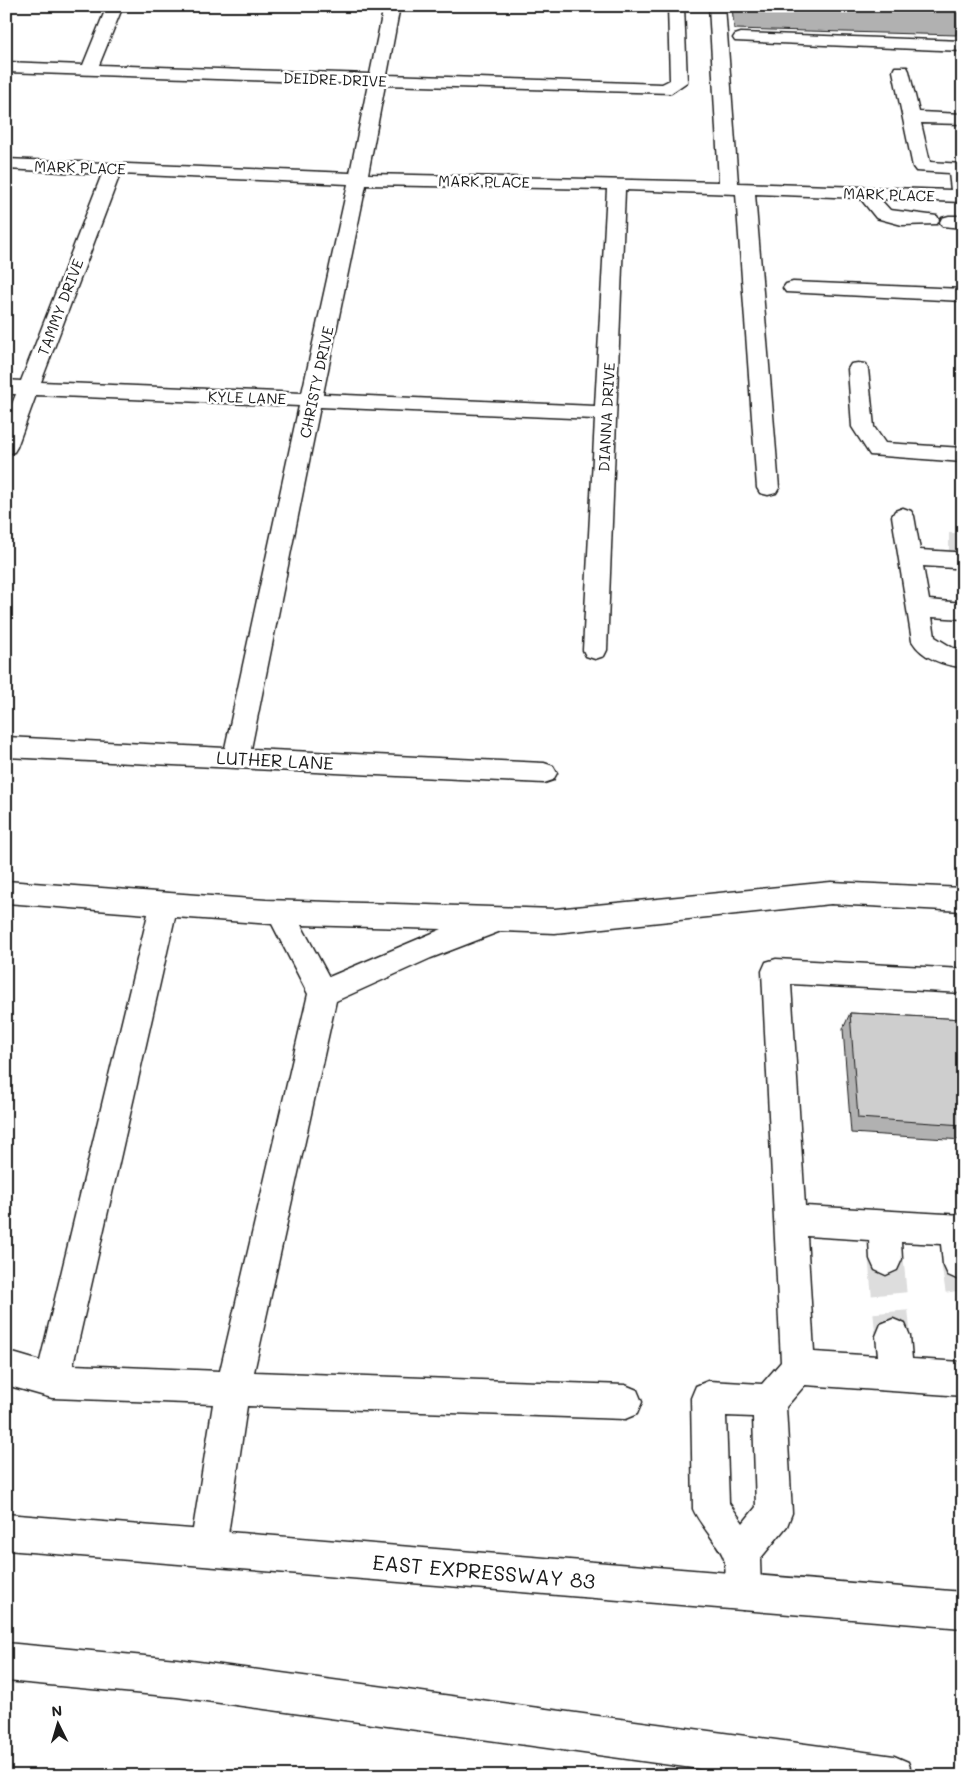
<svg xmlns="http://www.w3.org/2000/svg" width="969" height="1782" font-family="Mali,sans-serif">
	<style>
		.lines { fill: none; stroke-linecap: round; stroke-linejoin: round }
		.minor-tunnel-far1 { stroke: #ddd; stroke-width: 22; stroke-dasharray: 22 11; stroke-linecap: butt }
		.minor-tunnel { stroke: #ddd; stroke-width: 35; stroke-dasharray: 35 18; stroke-linecap: butt }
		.minor-casing { stroke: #1c1c1c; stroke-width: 3 }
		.major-casing { stroke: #1c1c1c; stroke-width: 3 }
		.highway-casing { stroke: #1c1c1c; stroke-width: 3 }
		.minor { fill: #fff; fill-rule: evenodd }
		.major { fill: #fff; fill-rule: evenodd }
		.highway { fill: #fff; fill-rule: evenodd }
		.wall { fill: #b1b1b1; stroke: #1c1c1c }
		.building { fill: #cecece; stroke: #1c1c1c }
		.labels { text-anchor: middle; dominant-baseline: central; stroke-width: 5; stroke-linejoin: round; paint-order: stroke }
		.far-street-label { font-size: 15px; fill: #1c1c1c; stroke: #fff }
		.street-label { font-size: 18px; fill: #1c1c1c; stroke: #fff }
		.near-street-label { font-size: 21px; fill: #1c1c1c; stroke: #fff }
	</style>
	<rect width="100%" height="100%" fill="#fff"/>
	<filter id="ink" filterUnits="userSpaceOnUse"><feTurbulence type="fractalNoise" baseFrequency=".02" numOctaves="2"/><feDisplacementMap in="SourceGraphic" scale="10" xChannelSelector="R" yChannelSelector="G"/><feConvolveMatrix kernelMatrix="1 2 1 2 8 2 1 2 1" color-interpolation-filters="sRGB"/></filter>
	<g filter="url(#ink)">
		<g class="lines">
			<g class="minor-tunnel-far1">
				<polyline points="949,544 963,544"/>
				<polyline points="956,577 963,577"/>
			</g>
			<g class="minor-tunnel">
				<polyline points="886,1259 893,1336"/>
				<polyline points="959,1264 963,1290"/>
			</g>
			<g class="minor-casing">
				<g id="minor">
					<path d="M 107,6 L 123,6 L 99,65 L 370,74 L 384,6 L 400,6 L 387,75 L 662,84 L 670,80 L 668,6 L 684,6 L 687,82 L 671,93 L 385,85 L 368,174 L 719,182 L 709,6 L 725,6 L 738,183 L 951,190 L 949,173 L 916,171 L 913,167 L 893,71 L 895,67 L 907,67 L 909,71 L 919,112 L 963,114 L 963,124 L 921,123 L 930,162 L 963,164 L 963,202 L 880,199 L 890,210 L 937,216 L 939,220 L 937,224 L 902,225 L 876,218 L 860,198 L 755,194 L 779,488 L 776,493 L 768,495 L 760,493 L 757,488 L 736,194 L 625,190 L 607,650 L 604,656 L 595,659 L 586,656 L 583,650 L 595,419 L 320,407 L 251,749 L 544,763 L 553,766 L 557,773 L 553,780 L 544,783 L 6,757 L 6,737 L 225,748 L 299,406 L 36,395 L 17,447 L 14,452 L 6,454 L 6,419 L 16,394 L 6,394 L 6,380 L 21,381 L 102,174 L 6,169 L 6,159 L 350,173 L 368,84 L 6,72 L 6,62 L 83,65 ZM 120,174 L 348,184 L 302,393 L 41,382 ZM 366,185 L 607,189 L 595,406 L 323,394 Z"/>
					<polygon points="741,33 963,41 963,51 735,41 733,38 735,35"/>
					<polygon points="949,216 963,216 963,228 942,226 940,222 942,218"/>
					<polygon points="793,282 963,289 963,301 786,292 783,288 786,284"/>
					<polygon points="858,363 865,364 868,369 874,427 885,443 963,448 963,462 870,455 852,427 848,369 851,364"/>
					<path d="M 903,508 L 911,511 L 914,516 L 920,550 L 954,552 L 963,555 L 962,566 L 954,568 L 923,566 L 929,600 L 963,603 L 963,619 L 932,617 L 935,637 L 953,648 L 963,649 L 963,667 C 944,666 922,658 912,641 L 892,516 L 895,511 Z"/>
					<path d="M 6,881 L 266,900 L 555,909 L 831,882 L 963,888 L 963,911 L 831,904 L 555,933 L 501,931 L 431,958 L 336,1001 L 254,1372 L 625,1385 L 637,1390 L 642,1402 L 637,1414 L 625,1419 L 247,1406 L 226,1548 L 221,1561 L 208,1566 L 195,1561 L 190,1548 L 213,1404 L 52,1398 L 6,1385 L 6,1351 L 40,1361 L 148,914 L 6,903 ZM 175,917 L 272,924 L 308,994 L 220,1371 L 73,1365 ZM 301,925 L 442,929 L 329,977 Z"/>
					<path d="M 776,959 L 963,969 L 963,993 L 791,984 L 805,1206 L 963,1215 L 963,1278 L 959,1280 L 948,1275 L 943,1264 L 941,1244 L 901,1242 L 902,1259 L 897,1270 L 886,1275 L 875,1270 L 870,1259 L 869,1240 L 807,1236 L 814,1352 L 878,1356 L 876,1336 L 881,1324 L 893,1319 L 905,1324 L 910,1336 L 912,1359 L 963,1362 L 963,1396 L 805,1385 L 786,1407 L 792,1513 L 787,1526 L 760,1559 L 761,1592 L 756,1605 L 743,1610 L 730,1605 C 722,1587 728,1575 724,1559 C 721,1547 700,1525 693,1509 L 691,1398 L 696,1386 L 708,1381 L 762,1384 L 781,1362 L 762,971 L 766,962 ZM 726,1416 L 753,1417 L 756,1507 L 743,1523 L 729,1503 Z"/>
				</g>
			</g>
			<g class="major-casing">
				<polygon id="major" points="6,1514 963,1592 963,1628 6,1550"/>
			</g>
			<g class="highway-casing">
				<polygon id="highway" points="6,1643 177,1659 894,1756 908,1762 913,1776 750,1776 177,1697 6,1681"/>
			</g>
			<use href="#minor" class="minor"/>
			<use href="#major" class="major"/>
			<use href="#highway" class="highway"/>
		</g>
		<g class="wall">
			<polygon points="732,6 963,6 963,8 956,35 734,29"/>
			<polygon points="850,1013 963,1019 963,1140 851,1133 843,1029"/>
		</g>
		<polygon class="building" points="850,1013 963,1019 963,1125 858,1118"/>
	</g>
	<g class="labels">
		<g class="far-street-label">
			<text transform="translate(335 79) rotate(2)">DEIDRE DRIVE</text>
			<text transform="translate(80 167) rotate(2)">MARK PLACE</text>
			<text transform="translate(484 181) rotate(1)">MARK PLACE</text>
			<text transform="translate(889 194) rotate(2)">MARK PLACE</text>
			<text transform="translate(60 307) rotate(-69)">TAMMY DRIVE</text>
			<text transform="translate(316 382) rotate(-78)">CHRISTY DRIVE</text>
			<text transform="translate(247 397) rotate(2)">KYLE LANE</text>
			<text transform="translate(606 417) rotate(-87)">DIANNA DRIVE</text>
		</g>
		<g class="street-label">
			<text transform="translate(275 760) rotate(3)">LUTHER LANE</text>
		</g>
		<g class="near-street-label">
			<text transform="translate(484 1571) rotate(5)">EAST EXPRESSWAY 83</text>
		</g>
	</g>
	<rect width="969" height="1782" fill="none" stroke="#fff" stroke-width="25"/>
	<rect x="12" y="12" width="944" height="1757" fill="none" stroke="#1c1c1c" stroke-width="2" filter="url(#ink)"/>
	<g transform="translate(58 1724) rotate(355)" stroke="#ffffff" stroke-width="4" paint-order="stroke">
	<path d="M0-4L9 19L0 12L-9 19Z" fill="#1c1c1c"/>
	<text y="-8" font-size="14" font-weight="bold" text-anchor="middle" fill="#1c1c1c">N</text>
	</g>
</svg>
